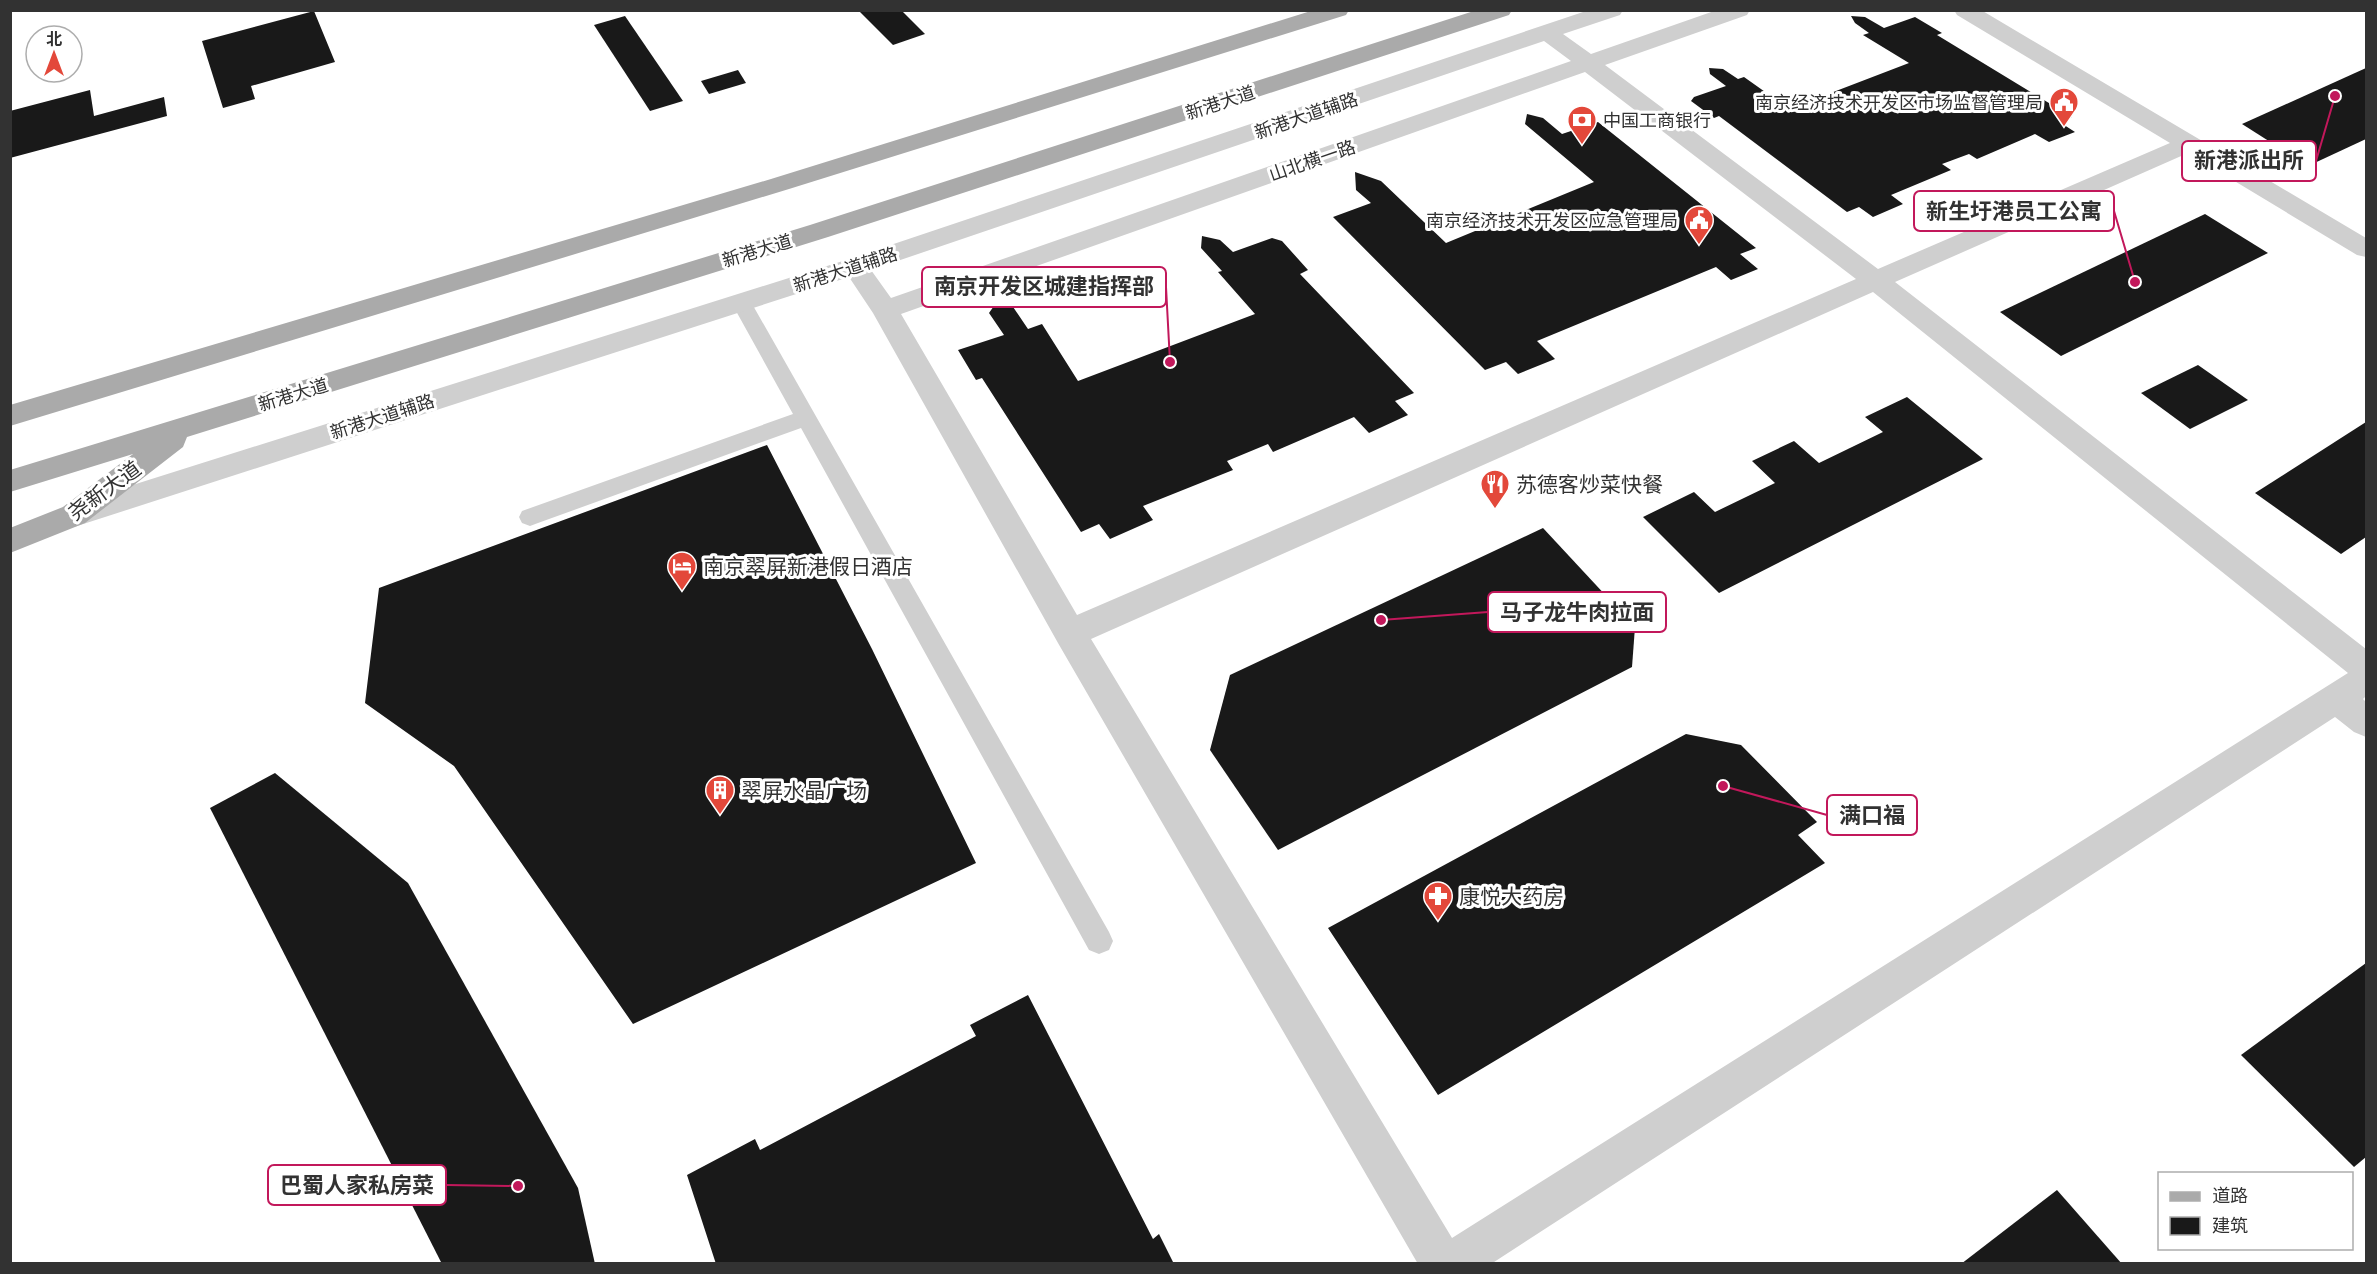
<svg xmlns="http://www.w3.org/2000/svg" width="2377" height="1274" font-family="Ubuntu,'Noto Sans SC',sans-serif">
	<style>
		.building { fill: #191919 }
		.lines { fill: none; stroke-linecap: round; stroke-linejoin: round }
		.service { fill: #cfcfcf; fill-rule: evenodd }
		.minor { fill: #cfcfcf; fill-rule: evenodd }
		.primary { fill: #aaa; fill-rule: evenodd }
		.labels { text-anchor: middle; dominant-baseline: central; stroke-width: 6; stroke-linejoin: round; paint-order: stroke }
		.far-street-label { font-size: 18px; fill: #323232; stroke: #fff }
		.far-poi-label { font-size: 18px; fill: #323232; stroke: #fff; text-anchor: end }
		.poi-label { font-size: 21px; fill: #323232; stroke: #fff; text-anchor: start }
		.street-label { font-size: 21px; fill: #323232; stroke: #fff }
		.leader { fill: none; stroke: #c2185b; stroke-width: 2 }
		.callout-dot { fill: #c2185b; stroke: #fff; stroke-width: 2 }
		.callout { fill: #fff; stroke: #c2185b; stroke-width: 2 }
		.callout-label { font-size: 22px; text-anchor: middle; font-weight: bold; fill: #323232 }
	</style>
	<rect width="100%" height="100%" fill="#fff"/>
	<g class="building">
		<polygon points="858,10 901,10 925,34 893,45"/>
		<polygon points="314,11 335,62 251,86 255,99 223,108 202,41"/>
		<polygon points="625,16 683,101 650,111 594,25"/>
		<polygon points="1851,16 1865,17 1884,28 1915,17 1942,33 1937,35 2072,117 2061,123 2075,132 2049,142 2035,134 1977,159 1969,154 1942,164 1951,170 1891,195 1903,204 1873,217 1859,207 1847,212 1719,116 1714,118 1691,101 1694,97 1726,86 1710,74 1709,68 1723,69 1738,79 1744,77 1789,109 1909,63 1863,35 1869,33 1855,23"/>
		<polygon points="2366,68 2366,139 2308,166 2242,124"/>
		<polygon points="738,70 746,83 709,94 701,81"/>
		<polygon points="90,90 94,116 164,97 167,116 10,158 10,111"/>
		<polygon points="1527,114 1543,118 1562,134 1598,122 1756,248 1740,254 1758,269 1731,280 1716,267 1537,341 1555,359 1518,374 1506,362 1485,370 1333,217 1371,203 1356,190 1355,172 1381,181 1446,243 1594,182 1525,124"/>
		<polygon points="2205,214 2268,253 2061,356 2000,312"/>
		<polygon points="1202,236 1220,240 1233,252 1272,238 1282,241 1308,270 1300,274 1414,393 1395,401 1408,415 1369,433 1354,417 1273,452 1268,444 1227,461 1233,470 1143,506 1153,520 1110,539 1099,524 1081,532 982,378 976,380 958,350 1004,335 989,313 996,303 1011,304 1028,329 1042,324 1078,381 1255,314 1218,272 1222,271 1201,248"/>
		<polygon points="2198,365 2248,400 2190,429 2141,393"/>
		<polygon points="1907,397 1983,459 1719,593 1643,517 1694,492 1715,512 1775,483 1752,461 1794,441 1819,463 1883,432 1865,417"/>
		<polygon points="2366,422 2366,537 2341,554 2255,493"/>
		<polygon points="767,445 872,649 976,863 633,1024 454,766 365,703 379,588"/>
		<polygon points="1543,528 1635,627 1632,667 1278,850 1210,750 1230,675"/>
		<polygon points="1686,734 1741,745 1817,822 1798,835 1825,863 1438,1095 1328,928"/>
		<polygon points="275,773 408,883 578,1188 595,1264 442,1264 210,808"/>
		<polygon points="2366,963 2366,1157 2354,1167 2241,1055"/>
		<polygon points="1028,995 1153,1239 1159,1234 1174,1264 716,1264 687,1175 755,1139 760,1150 976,1036 970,1025"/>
		<polygon points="2057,1190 2122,1264 1961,1264"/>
	</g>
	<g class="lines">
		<polygon class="service" points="741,295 748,297 751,302 1109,932 1113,941 1109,950 1099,954 1089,950 801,428 538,523 530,526 522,523 519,517 522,511 793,414 731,302 734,297"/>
		<path class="minor" d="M 1589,10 L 1623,10 L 1620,15 L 1563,34 L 1591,54 L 1717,10 L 1750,10 L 1747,15 L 1605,65 L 1878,269 L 2170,143 L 1957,15 L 1954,10 L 1981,10 L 2366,238 L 2366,257 L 2357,255 L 2188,153 L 1895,282 L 2366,649 L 2366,696 L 2363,699 L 2366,702 L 2366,737 L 2354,732 L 2335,717 L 1491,1264 L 1418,1264 L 1058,643 L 873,313 L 849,277 L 74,527 L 63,523 L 59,515 L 63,507 L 846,260 ZM 1544,41 L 1571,61 L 891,298 L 871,270 ZM 1585,72 L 1856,279 L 1077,615 L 901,314 ZM 1873,292 L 2348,673 L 1452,1238 L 1091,639 Z"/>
		<g class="primary">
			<polygon points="1314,10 1349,10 1346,15 789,189 10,426 10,405 771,179"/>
			<polygon points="1477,10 1512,10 1509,15 828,237 187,437 183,447 85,523 10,553 10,528 63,507 133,454 10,492 10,470 810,225"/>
		</g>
	</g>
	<defs>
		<g id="civic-pin" transform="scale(1.5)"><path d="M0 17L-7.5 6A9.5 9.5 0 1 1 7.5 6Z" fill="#e3483a" stroke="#fff"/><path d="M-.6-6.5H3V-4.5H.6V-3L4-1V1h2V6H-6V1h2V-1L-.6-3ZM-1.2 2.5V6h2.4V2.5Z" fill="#fff"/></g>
		<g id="bank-pin" transform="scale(1.5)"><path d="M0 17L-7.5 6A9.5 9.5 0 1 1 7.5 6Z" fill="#e3483a" stroke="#fff"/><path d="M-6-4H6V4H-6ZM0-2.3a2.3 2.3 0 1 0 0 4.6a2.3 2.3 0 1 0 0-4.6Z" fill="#fff"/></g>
		<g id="restaurant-pin" transform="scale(1.5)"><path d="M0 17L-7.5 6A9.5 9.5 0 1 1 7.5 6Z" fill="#e3483a" stroke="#fff"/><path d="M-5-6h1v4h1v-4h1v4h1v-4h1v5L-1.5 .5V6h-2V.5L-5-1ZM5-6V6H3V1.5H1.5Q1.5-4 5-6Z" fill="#fff"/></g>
		<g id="hotel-pin" transform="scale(1.5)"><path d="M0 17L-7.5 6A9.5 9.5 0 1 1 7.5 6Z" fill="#e3483a" stroke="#fff"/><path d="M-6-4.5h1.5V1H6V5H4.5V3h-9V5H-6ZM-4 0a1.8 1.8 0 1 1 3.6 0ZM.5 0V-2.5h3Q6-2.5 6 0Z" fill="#fff"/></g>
		<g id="building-pin" transform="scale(1.5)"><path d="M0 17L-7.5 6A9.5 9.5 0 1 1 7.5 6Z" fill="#e3483a" stroke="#fff"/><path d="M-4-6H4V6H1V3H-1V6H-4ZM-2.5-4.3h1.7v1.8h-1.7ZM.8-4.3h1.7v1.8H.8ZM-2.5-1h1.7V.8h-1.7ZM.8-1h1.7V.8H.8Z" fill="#fff"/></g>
		<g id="pharmacy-pin" transform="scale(1.5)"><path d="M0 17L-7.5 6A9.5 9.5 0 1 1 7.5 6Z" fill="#e3483a" stroke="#fff"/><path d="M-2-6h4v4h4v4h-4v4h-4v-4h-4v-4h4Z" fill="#fff"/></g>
	</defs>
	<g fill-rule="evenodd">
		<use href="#civic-pin" x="2064" y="102"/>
		<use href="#bank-pin" x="1582" y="120"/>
		<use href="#civic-pin" x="1699" y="220"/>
		<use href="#restaurant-pin" x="1495" y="484"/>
		<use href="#hotel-pin" x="682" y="566"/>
		<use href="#building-pin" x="720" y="790"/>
		<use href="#pharmacy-pin" x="1438" y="896"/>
	</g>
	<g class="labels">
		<g class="far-street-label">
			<text transform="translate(1220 102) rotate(-18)">新港大道</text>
			<text transform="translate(1306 115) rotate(-19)">新港大道辅路</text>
			<text transform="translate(1312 160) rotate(-19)">山北横一路</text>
			<text transform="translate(757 250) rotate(-17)">新港大道</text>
			<text transform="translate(845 269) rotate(-18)">新港大道辅路</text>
			<text transform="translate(293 394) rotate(-17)">新港大道</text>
			<text transform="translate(382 416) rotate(-18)">新港大道辅路</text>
		</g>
		<g class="far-poi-label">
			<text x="2043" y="102">南京经济技术开发区市场监督管理局</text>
			<text x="1603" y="120" text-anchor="start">中国工商银行</text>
			<text x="1678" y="220">南京经济技术开发区应急管理局</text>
		</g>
		<g class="poi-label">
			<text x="1516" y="484">苏德客炒菜快餐</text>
			<text x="703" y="566">南京翠屏新港假日酒店</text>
			<text x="741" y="790">翠屏水晶广场</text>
			<text x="1459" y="896">康悦大药房</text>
		</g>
		<g class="street-label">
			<text transform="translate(104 490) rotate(-36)">尧新大道</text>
		</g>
	</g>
	<path class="leader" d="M2335 96L2316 161M2135 282L2114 211M1170 362L1166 287M1381 620L1488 612M1723 786L1827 815M518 1186L446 1185"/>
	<g class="callout-dot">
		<circle cx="2335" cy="96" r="6"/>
		<circle cx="2135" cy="282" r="6"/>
		<circle cx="1170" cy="362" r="6"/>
		<circle cx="1381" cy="620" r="6"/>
		<circle cx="1723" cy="786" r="6"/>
		<circle cx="518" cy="1186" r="6"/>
	</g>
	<g class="callout">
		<rect x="2182" y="141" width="134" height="40" rx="6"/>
		<rect x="1914" y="191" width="200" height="40" rx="6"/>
		<rect x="922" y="267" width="244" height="40" rx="6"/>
		<rect x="1488" y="592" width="178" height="40" rx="6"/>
		<rect x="1827" y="795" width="90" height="40" rx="6"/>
		<rect x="268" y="1165" width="178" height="40" rx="6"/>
	</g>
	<g class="callout-label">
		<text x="2249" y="168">新港派出所</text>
		<text x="2014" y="219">新生圩港员工公寓</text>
		<text x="1044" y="294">南京开发区城建指挥部</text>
		<text x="1577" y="620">马子龙牛肉拉面</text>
		<text x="1872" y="823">满口福</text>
		<text x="357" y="1193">巴蜀人家私房菜</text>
	</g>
	<rect width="2377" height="1274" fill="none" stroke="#323232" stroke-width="24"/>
	<rect x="2158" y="1172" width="195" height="78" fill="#ffffff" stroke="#adadad" stroke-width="1.5"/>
	<rect x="2170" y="1192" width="30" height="9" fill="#aaaaaa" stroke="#adadad" stroke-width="1.5"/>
	<text x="2212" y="1202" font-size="18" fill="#323232">道路</text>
	<rect x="2170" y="1217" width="30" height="18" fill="#191919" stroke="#adadad" stroke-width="1.5"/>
	<text x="2212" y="1232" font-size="18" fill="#323232">建筑</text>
	<g transform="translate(54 54)"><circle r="28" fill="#ffffff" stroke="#adadad" stroke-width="1.5"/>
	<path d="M0-4.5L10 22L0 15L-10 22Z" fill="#e3483a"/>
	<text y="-9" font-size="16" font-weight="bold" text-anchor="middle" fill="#323232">北</text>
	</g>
</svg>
